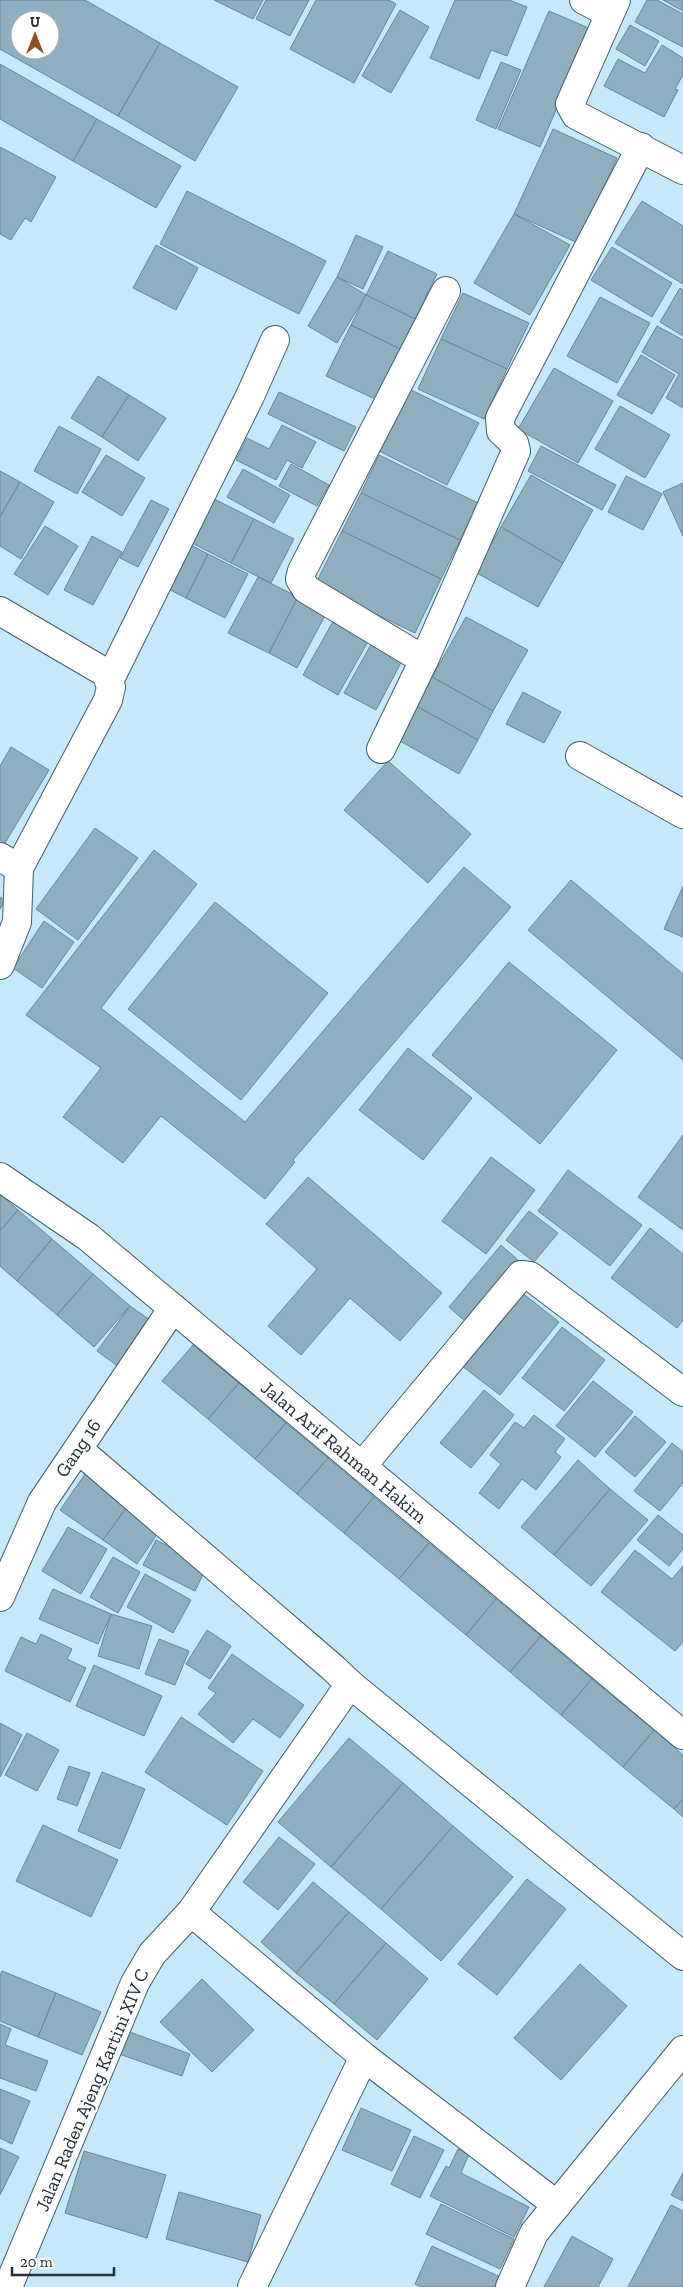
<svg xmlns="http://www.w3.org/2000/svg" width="683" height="2287" font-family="'Zilla Slab',serif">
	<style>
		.building { fill: #8eafc0; stroke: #678797; fill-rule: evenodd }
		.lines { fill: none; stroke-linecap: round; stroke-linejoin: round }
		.street-casing { stroke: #3f5d6d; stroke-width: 30 }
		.secondary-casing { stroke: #3f5d6d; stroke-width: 30 }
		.street { stroke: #fff; stroke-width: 28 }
		.secondary { stroke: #fff; stroke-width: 28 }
		.labels { text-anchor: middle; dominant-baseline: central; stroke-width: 4.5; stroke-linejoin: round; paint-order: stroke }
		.street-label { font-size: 19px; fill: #212e35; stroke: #fff }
	</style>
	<rect width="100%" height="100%" fill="#c5e8fa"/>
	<g class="building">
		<path d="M 0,0 L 85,0 L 160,43 L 118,116 L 0,49 ZM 20,20 L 50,20 L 50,50 L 20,50 Z"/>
		<polygon points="214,0 263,0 253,19"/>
		<polygon points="266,0 309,0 290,36 256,19"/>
		<polygon points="316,0 389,0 396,4 354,83 290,49"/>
		<polygon points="455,0 509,0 527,7 507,56 491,50 479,79 430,58"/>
		<polygon points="647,0 657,0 683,14 683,47 635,22"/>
		<polygon points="663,0 683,0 683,11"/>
		<polygon points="400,10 429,27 391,93 362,76"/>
		<polygon points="549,11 591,29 540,147 498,129"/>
		<polygon points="630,25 659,41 645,66 616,49"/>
		<polygon points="160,43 238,87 195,161 118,116"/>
		<polygon points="662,45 683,58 683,75 675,89 678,90 664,117 604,86 618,59 645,73"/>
		<polygon points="501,62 521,70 496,129 476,120"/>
		<polygon points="0,64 97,119 73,161 0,119"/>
		<polygon points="97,119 181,166 156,208 73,161"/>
		<polygon points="553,129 617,158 578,243 514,214"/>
		<polygon points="0,147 56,177 31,222 25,218 11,240 0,234"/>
		<polygon points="187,191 326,261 299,314 160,244"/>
		<polygon points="642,201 683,226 683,284 615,243"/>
		<polygon points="514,214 570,245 530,315 474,283"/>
		<polygon points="356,235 383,247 363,289 337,277"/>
		<polygon points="156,245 198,268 176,310 133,288"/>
		<polygon points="612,247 672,283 652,317 591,280"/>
		<polygon points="388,251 437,274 415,319 366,295"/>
		<polygon points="337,277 366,295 337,343 308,326"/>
		<polygon points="680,288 683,290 683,336 660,322"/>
		<polygon points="463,293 529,323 507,369 441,339"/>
		<polygon points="366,295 415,319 400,349 351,325"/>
		<polygon points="600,297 650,323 617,383 567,356"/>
		<polygon points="351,325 400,349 375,399 326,376"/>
		<polygon points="657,326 683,340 683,408 666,398 679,374 642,352"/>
		<polygon points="441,339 507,369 484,419 418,389"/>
		<polygon points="641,355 675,375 652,414 617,395"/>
		<polygon points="554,368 613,401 578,463 518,429"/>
		<polygon points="98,376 129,395 102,437 71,418"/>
		<polygon points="409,389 479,423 447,485 379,451"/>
		<polygon points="279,392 356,427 344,451 268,414"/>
		<polygon points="129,395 166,418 138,461 102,437"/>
		<polygon points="620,406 670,435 645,478 595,449"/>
		<polygon points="282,425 316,442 302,468 287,460 276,480 236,460 247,438 269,449"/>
		<polygon points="59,426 101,449 77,494 34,471"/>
		<polygon points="541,446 616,485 602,510 528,471"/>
		<polygon points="106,455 145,478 122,516 82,492"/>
		<polygon points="379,455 478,503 460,540 361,493"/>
		<polygon points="291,464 329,485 317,506 279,486"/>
		<polygon points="243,469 290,495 274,523 227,497"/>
		<polygon points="0,471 20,482 0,517"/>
		<polygon points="531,475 593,510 563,563 501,527"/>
		<polygon points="626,476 662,494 643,530 608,512"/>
		<polygon points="20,482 54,502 21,559 0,546 0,517"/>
		<polygon points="683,483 683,536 663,492"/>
		<polygon points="361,493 460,540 441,579 342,531"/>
		<polygon points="208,496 254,519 231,563 186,540"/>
		<polygon points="151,500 169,509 138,567 120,558"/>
		<polygon points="254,519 294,539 271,583 231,563"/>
		<polygon points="45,526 78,546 48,595 14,574"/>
		<polygon points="501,527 563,563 538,607 475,572"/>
		<polygon points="342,531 441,579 415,633 315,585"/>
		<polygon points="92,536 122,552 93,605 64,590"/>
		<polygon points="183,541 208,554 186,598 161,585"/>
		<polygon points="208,554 248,574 225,618 186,598"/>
		<polygon points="258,577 298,597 269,653 228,633"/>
		<polygon points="298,597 327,612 297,668 269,653"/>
		<polygon points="466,617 528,650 493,711 432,677"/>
		<polygon points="335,618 370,638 338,695 303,675"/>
		<polygon points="374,639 405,655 376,710 344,693"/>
		<polygon points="432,677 493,711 478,740 416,706"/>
		<polygon points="523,692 561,712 544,743 506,724"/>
		<polygon points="416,706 478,740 459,774 398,740"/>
		<polygon points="11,747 49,770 5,843 0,840 0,766"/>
		<polygon points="388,761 471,834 428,883 344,810"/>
		<polygon points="95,828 138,858 78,940 36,909"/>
		<polygon points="154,850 197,884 101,1008 245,1122 464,867 511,907 293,1160 295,1162 265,1199 161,1116 123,1163 63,1117 101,1068 26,1015"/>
		<polygon points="571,880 683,974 683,1060 528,930"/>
		<polygon points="683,886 683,937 664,929"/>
		<polygon points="0,897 5,900 0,909"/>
		<polygon points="215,902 328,993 241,1100 128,1009"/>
		<polygon points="44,921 74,942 42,988 13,968"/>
		<polygon points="509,962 617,1050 540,1144 432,1055"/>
		<polygon points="408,1048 472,1098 423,1160 359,1110"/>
		<polygon points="683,1135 683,1230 638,1197"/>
		<polygon points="491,1157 535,1190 486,1254 442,1221"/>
		<polygon points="568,1170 642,1225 610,1266 538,1211"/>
		<polygon points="308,1177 442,1293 400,1341 350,1298 301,1355 268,1326 317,1269 266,1224"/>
		<polygon points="0,1194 18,1210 0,1231"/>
		<polygon points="18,1210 52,1239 17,1281 0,1266 0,1231"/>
		<polygon points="529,1211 558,1233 534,1262 506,1240"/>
		<polygon points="650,1228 683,1254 683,1320 677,1328 611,1278"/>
		<polygon points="52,1239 93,1274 57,1315 17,1281"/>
		<polygon points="501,1245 518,1260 466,1322 449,1307"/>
		<polygon points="93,1274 130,1306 94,1347 57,1315"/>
		<polygon points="521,1292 559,1322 500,1395 462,1366"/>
		<polygon points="130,1306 153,1322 119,1367 97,1351"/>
		<polygon points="562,1327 605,1360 564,1411 522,1378"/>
		<polygon points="193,1345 239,1383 208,1419 162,1381"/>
		<polygon points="593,1381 633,1412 595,1457 556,1426"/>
		<polygon points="239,1383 286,1423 255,1459 208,1419"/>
		<polygon points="484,1390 514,1415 471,1468 440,1443"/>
		<polygon points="534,1415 565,1439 555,1452 561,1457 536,1490 522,1479 499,1509 479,1493 501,1464 490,1455 515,1422 524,1428"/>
		<polygon points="635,1416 666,1442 635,1477 605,1452"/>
		<polygon points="286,1423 328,1458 297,1494 255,1459"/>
		<polygon points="672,1443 683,1452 683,1483 660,1511 634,1491"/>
		<polygon points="328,1458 374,1497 344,1533 297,1494"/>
		<polygon points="578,1460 610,1489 554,1555 521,1527"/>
		<polygon points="85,1474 129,1504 103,1540 60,1510"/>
		<polygon points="610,1489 648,1520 591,1586 554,1555"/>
		<polygon points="374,1497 429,1543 399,1579 344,1533"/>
		<polygon points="129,1504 162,1527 137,1564 103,1540"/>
		<polygon points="658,1515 683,1535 683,1549 669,1566 637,1540"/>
		<polygon points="68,1527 107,1549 81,1594 42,1571"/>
		<polygon points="156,1540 207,1566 195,1591 143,1565"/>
		<polygon points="429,1543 496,1599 466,1635 399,1579"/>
		<polygon points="635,1550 672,1579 683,1566 683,1642 675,1651 601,1592"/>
		<polygon points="113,1557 140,1572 118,1613 90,1597"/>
		<polygon points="145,1574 191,1600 173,1633 127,1607"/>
		<polygon points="53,1589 111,1614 98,1644 39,1619"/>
		<polygon points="496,1599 541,1636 510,1672 466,1635"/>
		<polygon points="111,1614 152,1626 139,1669 98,1656"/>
		<polygon points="207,1630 231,1646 210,1679 186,1664"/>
		<polygon points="41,1634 72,1649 67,1659 86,1668 70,1702 5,1671 21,1637 36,1644"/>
		<polygon points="541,1636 592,1679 561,1715 510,1672"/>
		<polygon points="159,1639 189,1651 175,1685 145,1674"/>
		<polygon points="232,1654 304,1705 280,1738 253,1719 233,1743 198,1714 216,1693 208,1688"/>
		<polygon points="94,1665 162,1696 144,1736 76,1706"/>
		<polygon points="592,1679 654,1730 623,1767 561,1715"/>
		<polygon points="181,1717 263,1771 227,1825 145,1772"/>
		<polygon points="0,1723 22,1735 0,1777"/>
		<polygon points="654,1730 683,1755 683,1799 674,1809 623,1767"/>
		<polygon points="27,1733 59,1750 37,1791 5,1775"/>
		<polygon points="349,1738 403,1783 331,1867 278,1822"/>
		<polygon points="69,1766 90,1773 77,1806 57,1799"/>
		<polygon points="102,1772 145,1789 120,1849 78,1831"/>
		<polygon points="403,1783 453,1826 381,1909 331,1867"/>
		<polygon points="683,1799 683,1817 674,1809"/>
		<polygon points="43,1825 118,1860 91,1917 16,1881"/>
		<polygon points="453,1826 513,1877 441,1961 381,1909"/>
		<polygon points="279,1837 315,1864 278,1910 243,1882"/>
		<polygon points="527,1879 566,1909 497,1995 458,1964"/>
		<polygon points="313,1882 349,1912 296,1973 261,1942"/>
		<polygon points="349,1912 386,1943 334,2004 296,1973"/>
		<polygon points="386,1943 428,1979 377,2040 334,2004"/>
		<polygon points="580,1964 627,2006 561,2080 514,2038"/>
		<polygon points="2,1971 56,1993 38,2037 0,2021 0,1975"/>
		<polygon points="202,1979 254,2030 212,2072 160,2022"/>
		<polygon points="56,1993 101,2012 82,2055 38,2037"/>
		<polygon points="0,2024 11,2029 5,2045 48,2061 36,2091 0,2078"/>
		<polygon points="127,2031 190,2054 182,2076 119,2054"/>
		<polygon points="0,2089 30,2101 12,2144 0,2138"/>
		<polygon points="361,2108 411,2130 392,2171 342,2150"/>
		<polygon points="414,2136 444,2150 420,2198 391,2184"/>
		<polygon points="0,2148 19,2157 0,2195"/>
		<polygon points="458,2149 469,2154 461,2173 529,2207 514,2237 430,2196 446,2166 449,2168"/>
		<polygon points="84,2151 166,2175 147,2238 65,2213"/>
		<polygon points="683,2173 683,2201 671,2195"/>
		<polygon points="179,2192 261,2215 248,2262 166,2239"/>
		<polygon points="441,2204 514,2239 500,2269 426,2234"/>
		<polygon points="671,2205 683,2211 683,2287 628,2287"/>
		<polygon points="572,2236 613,2259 598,2287 544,2287"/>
		<polygon points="432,2246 505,2279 501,2287 421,2287 415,2284"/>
	</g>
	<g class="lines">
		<g class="street-casing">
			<g id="street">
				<polyline points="584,0 609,13"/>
				<polyline points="616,0 570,104 576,115 683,170"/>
				<polyline points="0,611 106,673 111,687 108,700 19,868 0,857"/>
				<polyline points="424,660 306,589 300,579 302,571 446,291"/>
				<polyline points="110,679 250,396 275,340"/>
				<polyline points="381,749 424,660 516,451 514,443 501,431 500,418 641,147"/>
				<polyline points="580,756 683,814"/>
				<polyline points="0,965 17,922 19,868"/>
				<polyline points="78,1449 332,1667 350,1684 683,1956"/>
				<polyline points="362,1466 521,1275 530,1276 683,1392"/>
				<polyline points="0,1597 42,1502 173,1308"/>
				<polyline points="191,1912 364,2057 557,2205"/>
				<polyline points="8,2287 135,1983 152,1954 191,1912 350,1684"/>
				<polyline points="252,2287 364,2057"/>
				<polyline points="510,2287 534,2233 683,2050"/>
			</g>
		</g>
		<g class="secondary-casing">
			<polyline id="secondary" points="0,1177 88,1237 683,1735"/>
		</g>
		<use href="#street" class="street"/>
		<use href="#secondary" class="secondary"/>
	</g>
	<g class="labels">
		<g class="street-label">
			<text transform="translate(78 1448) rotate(-56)">Gang 16</text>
			<text transform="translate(344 1452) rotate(40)">Jalan Arif Rahman Hakim</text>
			<text transform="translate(92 2090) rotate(-67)">Jalan Raden Ajeng Kartini XIV C</text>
		</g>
	</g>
	<g transform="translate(35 35)"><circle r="24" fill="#ffffff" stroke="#a6abae"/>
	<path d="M0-4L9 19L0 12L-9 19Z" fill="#924e21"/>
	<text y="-8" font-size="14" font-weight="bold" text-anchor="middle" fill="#212e35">U</text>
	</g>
	<path d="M12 2267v8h102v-8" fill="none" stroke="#212e35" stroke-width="2.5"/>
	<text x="20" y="2267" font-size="15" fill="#212e35" stroke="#ffffff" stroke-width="4" paint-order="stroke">20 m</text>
</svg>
